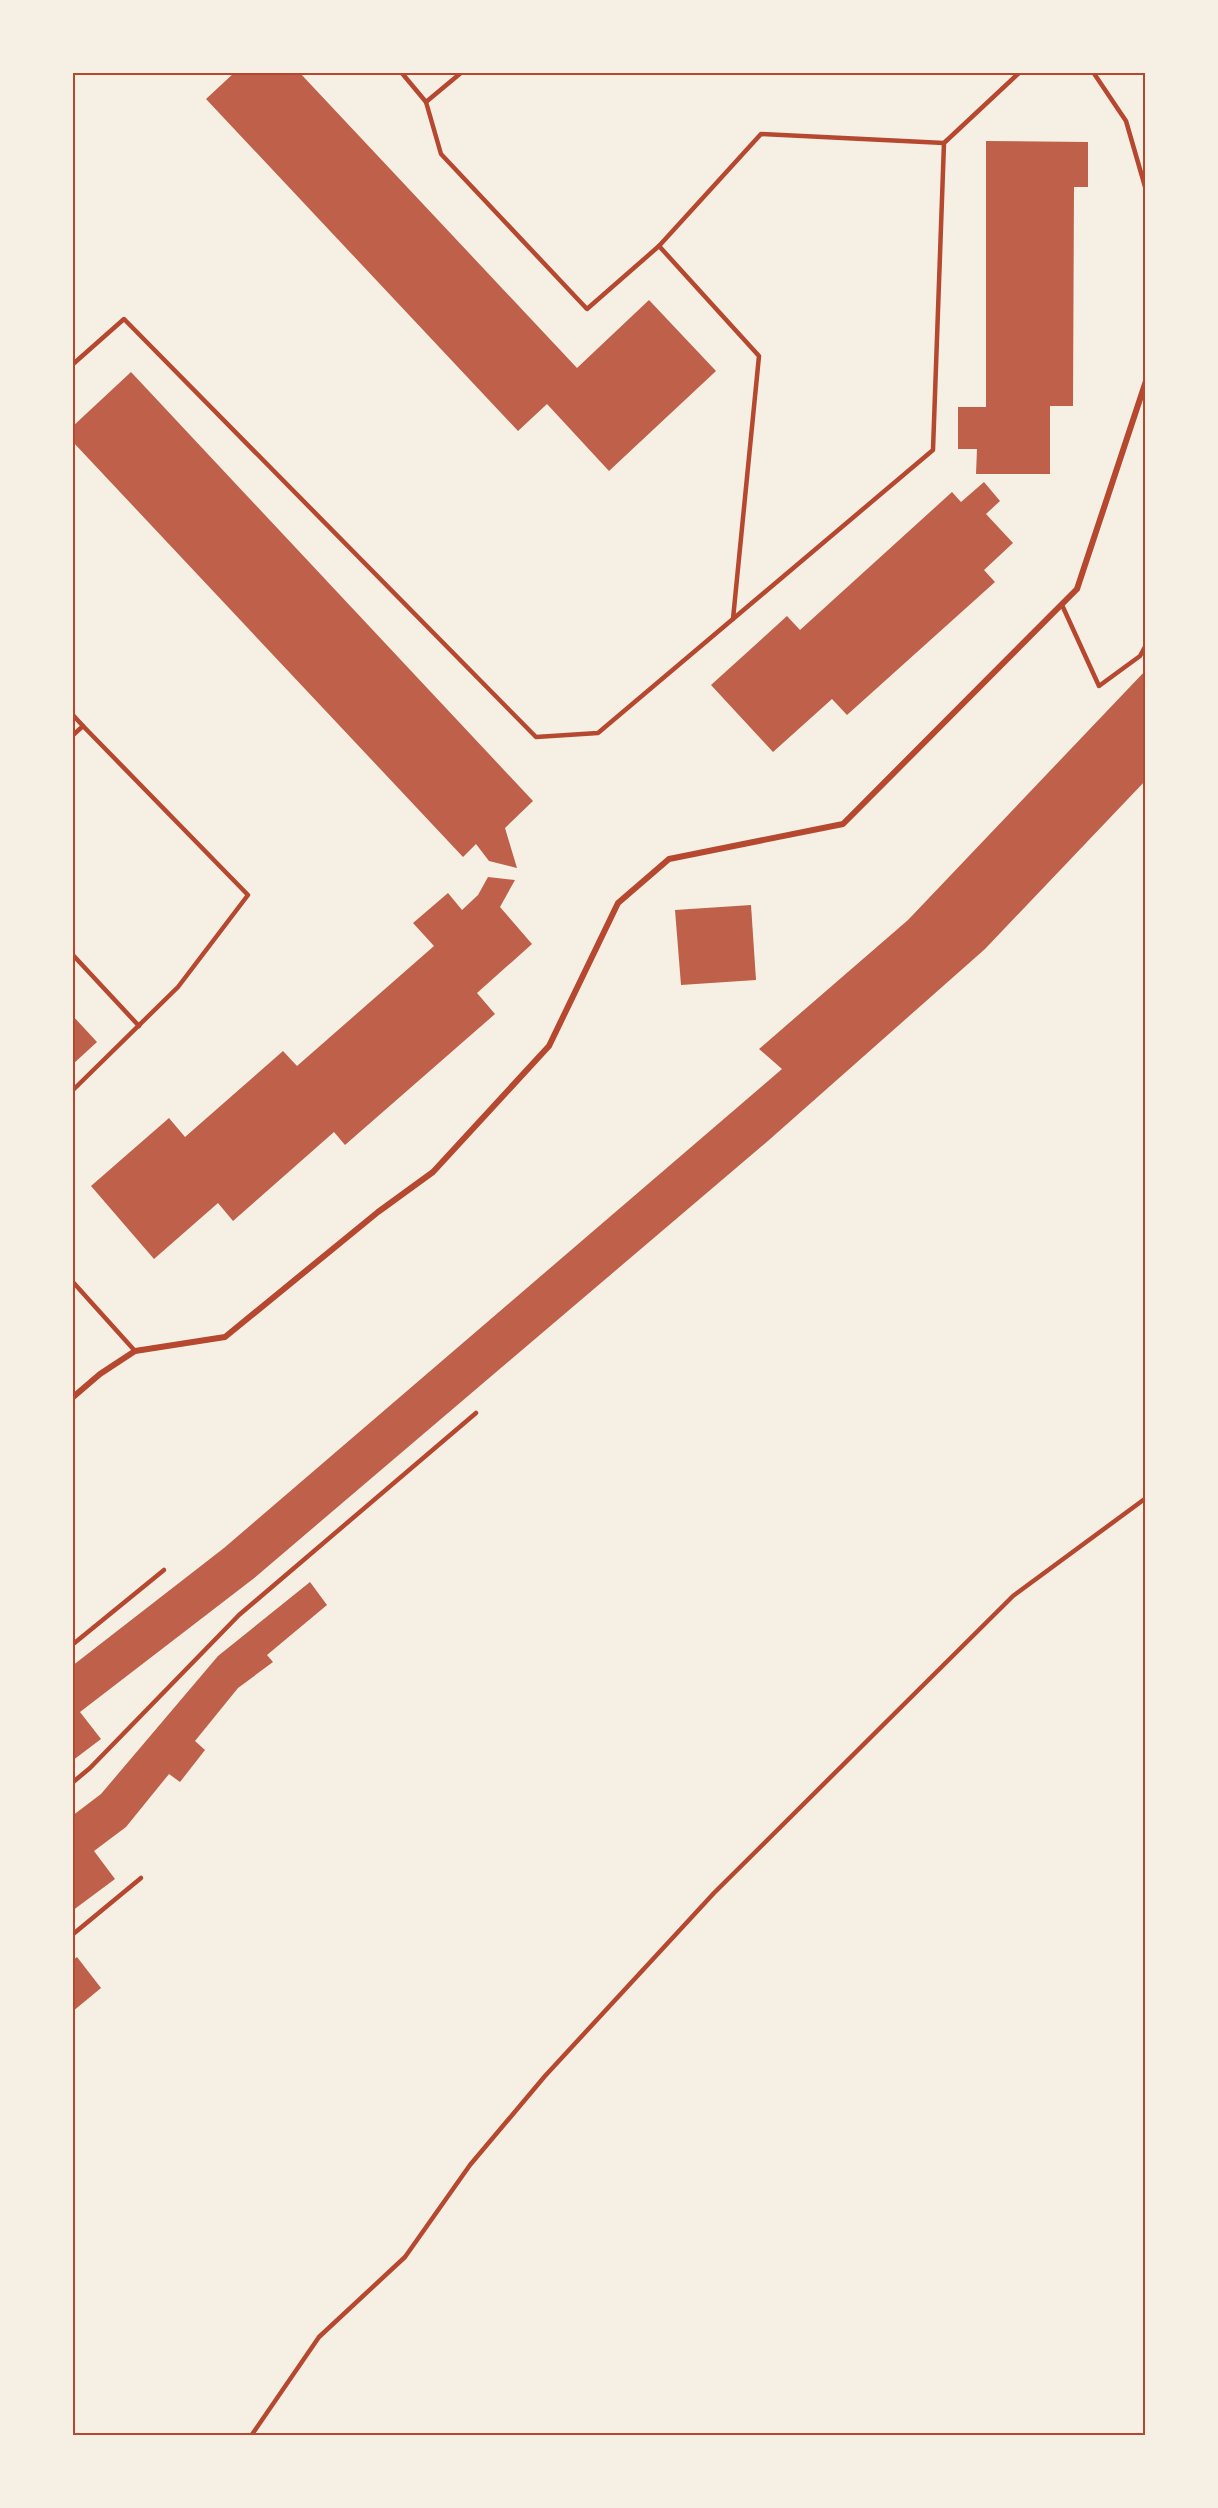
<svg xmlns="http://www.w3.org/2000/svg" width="1218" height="2508" font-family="'Times New Roman',serif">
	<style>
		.building { fill: #bf614a }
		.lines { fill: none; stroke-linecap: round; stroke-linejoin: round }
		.service { stroke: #b5482f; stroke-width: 4.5 }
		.minor { stroke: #b5482f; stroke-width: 6 }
		.neatline { fill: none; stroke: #b5482f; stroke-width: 2 }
	</style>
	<rect width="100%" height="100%" fill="#f6efe4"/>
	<g class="building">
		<polygon points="235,72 299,72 577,368 649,300 716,371 609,471 547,404 518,431 206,99"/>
		<polygon points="986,141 1088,142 1088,187 1074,187 1073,406 1050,406 1050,474 976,474 977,449 958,449 958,407 986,407"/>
		<polygon points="131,372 533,801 505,828 517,868 489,861 476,844 463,857 72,441 72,427"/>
		<polygon points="984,482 1000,501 986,514 1013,543 984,570 995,582 847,715 832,699 773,752 711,685 787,616 800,630 952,492 961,502"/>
		<polygon points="1146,670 1146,780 985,949 769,1140 253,1579 80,1712 101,1739 72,1761 72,1666 224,1548 782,1069 759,1049 908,920"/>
		<polygon points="488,877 515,880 500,907 532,944 477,993 495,1014 345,1145 334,1132 233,1221 218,1203 154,1259 91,1186 169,1118 185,1137 283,1051 297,1066 434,946 413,923 448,893 462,910 478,895"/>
		<polygon points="751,905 756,980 681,985 675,910"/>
		<polygon points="72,1015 97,1042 72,1065"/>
		<polygon points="310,1582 327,1605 267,1655 273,1662 238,1688 195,1741 205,1750 180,1782 169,1774 126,1827 94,1851 115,1879 72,1911 72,1816 101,1794 218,1656"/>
		<polygon points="77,1957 101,1988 72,2012 72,1961"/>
	</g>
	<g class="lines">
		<g class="service">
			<polyline points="401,72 426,102 462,72"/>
			<polyline points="1093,72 1126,121 1146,190"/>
			<polyline points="426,102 441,154 587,309 659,246 761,134 944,143"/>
			<polyline points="659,246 759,356 733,619"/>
			<polyline points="72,365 124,319 536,737 598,733 933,450 944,143 1020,72"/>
			<polyline points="1062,605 1099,686 1140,656 1146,645"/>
			<polyline points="72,714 83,726 72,736"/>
			<polyline points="72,954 139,1026"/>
			<polyline points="72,1091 178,987 248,895 83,726"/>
			<polyline points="72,1281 135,1351"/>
			<polyline points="72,1645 164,1570"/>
			<polyline points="72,1783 90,1768 239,1615 476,1413"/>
			<polyline points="72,1935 141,1878"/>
			<polyline points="251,2436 319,2337 405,2257 470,2165 545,2076 714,1893 1013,1596 1146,1498"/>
		</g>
		<polyline class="minor" points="72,1398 100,1374 135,1351 225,1337 378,1212 433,1172 549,1046 618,903 669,859 843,824 1077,589 1146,381"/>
	</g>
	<rect width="1218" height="2508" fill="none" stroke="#f6efe4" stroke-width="147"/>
	<rect x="74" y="74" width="1070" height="2360" class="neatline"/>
</svg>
